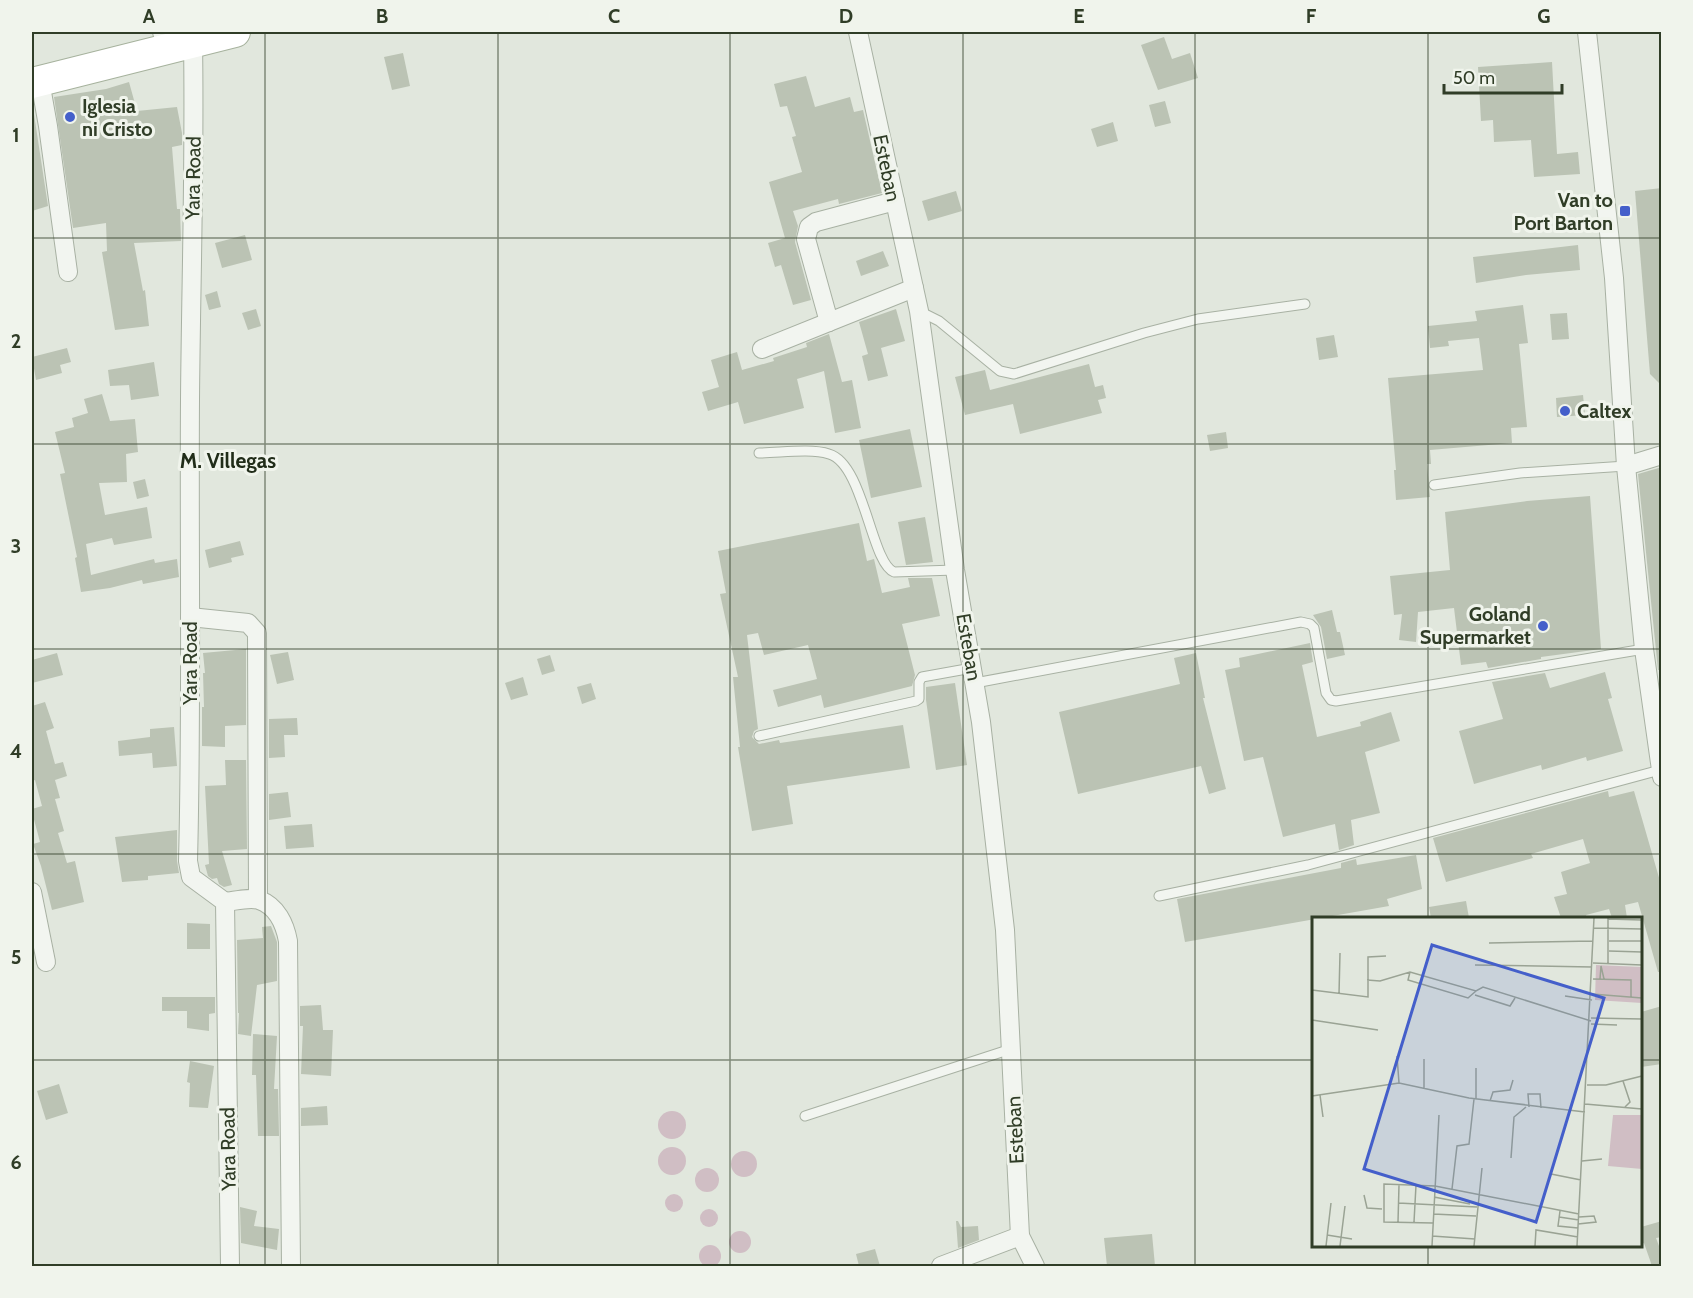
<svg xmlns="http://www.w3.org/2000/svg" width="1693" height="1298" font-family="Cabin,sans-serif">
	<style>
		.green { fill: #d0bec4 }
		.building { fill: #bbc3b4 }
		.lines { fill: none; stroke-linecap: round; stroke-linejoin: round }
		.service-casing { stroke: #a8b1a3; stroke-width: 11 }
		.minor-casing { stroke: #a8b1a3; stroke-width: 20 }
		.primary-casing { stroke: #a6b29d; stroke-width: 32 }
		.service { stroke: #f2f5f0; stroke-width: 9 }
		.minor { stroke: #f2f5f0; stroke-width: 18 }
		.primary { stroke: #fff; stroke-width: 30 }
		.grid { fill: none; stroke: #303d27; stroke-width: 1.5; stroke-opacity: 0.55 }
		.poi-dot { fill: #445fca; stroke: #f0f4ec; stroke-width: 2 }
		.labels { text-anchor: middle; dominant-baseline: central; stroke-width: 6; stroke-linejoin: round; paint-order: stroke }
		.poi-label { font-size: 20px; font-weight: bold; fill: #303d27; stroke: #f0f4ec; text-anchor: start }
		.street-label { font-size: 20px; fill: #303d27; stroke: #f0f4ec }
		.neighbourhood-label { font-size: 21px; font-weight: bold; fill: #212d19; stroke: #f0f4ec }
		.inset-road { fill: none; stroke: #9aa394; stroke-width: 1.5 }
		.view { fill: #445fca; fill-opacity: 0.15; stroke: #445fca; stroke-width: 3 }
		.inset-edge { fill: none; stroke: #303d27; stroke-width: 3 }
		.neatline { fill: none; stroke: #303d27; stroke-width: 2 }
		.grid-label { font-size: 20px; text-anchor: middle; font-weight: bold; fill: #303d27 }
	</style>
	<rect width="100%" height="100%" fill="#e1e7dd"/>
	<g class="green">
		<circle cx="672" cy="1125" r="14"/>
		<circle cx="672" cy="1161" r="14"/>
		<circle cx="744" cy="1164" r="13"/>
		<circle cx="707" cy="1180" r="12"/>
		<circle cx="674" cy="1203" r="9"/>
		<circle cx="709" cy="1218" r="9"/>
		<circle cx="740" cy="1242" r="11"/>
		<circle cx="710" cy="1256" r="11"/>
	</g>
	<g class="building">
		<polygon points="1164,37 1172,59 1190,53 1198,78 1158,90 1141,45"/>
		<polygon points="403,53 410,86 392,90 384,57"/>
		<polygon points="1552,62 1557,154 1578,152 1580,174 1534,177 1531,140 1494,142 1493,120 1481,121 1478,67"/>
		<polygon points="806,76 815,107 850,97 854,112 863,110 882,193 839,204 838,199 793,211 798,226 795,242 811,300 793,305 781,265 775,267 768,243 785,238 769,182 802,172 792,137 796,136 787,106 780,107 774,84"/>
		<polygon points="129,82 137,111 177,107 182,133 182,145 172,147 177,209 180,209 181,241 134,243 143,291 145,290 149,326 115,330 102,252 107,251 106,223 73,228 54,97 106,89"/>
		<polygon points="32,101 48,206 32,211"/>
		<polygon points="1165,101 1171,123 1155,127 1149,105"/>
		<polygon points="1113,122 1118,141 1097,147 1091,129"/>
		<polygon points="1662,188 1662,386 1650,374 1635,191"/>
		<polygon points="956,191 962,211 928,221 922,201"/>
		<polygon points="245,235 252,260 222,268 215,243"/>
		<polygon points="1578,245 1580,270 1526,275 1476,283 1473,257"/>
		<polygon points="883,251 889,266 861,276 856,261"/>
		<polygon points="217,291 221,307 209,310 205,295"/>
		<polygon points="1523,305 1528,343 1519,344 1527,427 1511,428 1512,443 1430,450 1431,464 1427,464 1430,497 1396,500 1394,470 1396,470 1388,378 1483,370 1479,338 1448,341 1449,346 1430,348 1428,326 1477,321 1475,311"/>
		<polygon points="256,309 261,326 248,330 242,313"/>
		<polygon points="896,309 905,341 881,348 888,376 868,381 862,356 868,354 859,322"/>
		<polygon points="1567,313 1569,339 1552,340 1550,314"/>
		<polygon points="829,334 842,382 852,380 861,428 835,433 824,371 797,379 804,408 744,424 738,402 708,411 702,392 719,387 711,360 737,352 742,370 774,361 773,358 807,347 806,343"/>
		<polygon points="1334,335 1338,357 1319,360 1316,338"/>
		<polygon points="67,348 71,362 60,365 62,373 36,380 32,357"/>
		<polygon points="154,362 159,396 131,400 129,385 110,386 108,370"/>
		<polygon points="1089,364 1095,387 1103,385 1106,398 1098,400 1102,413 1020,434 1013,404 965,415 955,377 985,370 990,390"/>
		<polygon points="102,394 110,421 135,419 138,452 126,454 127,482 99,483 105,515 147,507 152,538 114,545 112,538 86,544 91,575 154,559 155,563 177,559 179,577 143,584 142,580 110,588 81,592 75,558 77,557 60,474 65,473 55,432 74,427 72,418 88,413 84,399"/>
		<polygon points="1583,395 1585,415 1557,417 1556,398"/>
		<polygon points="910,429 922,487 871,498 859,440"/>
		<polygon points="1226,432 1228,448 1210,451 1207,435"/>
		<polygon points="1662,467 1662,670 1658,670 1638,474"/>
		<polygon points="145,479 149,496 137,499 133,482"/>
		<polygon points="1590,496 1601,649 1541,657 1541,659 1488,668 1486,662 1461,665 1454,608 1418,612 1416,642 1399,640 1402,614 1394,615 1390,576 1450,570 1445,512 1527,501"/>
		<polygon points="925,517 933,562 906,565 898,522"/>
		<polygon points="859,523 867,561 874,559 882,593 910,587 908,578 932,578 940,616 902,624 915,675 912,686 824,708 821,695 778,707 773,690 817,679 808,645 764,655 758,633 747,635 758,729 754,731 752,737 759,744 779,740 780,743 903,725 910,768 787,786 793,824 752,831 738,747 740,747 733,677 738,677 720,594 726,593 718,551"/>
		<polygon points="240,541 244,555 231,558 232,562 209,568 205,550"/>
		<polygon points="1332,610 1337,632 1340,632 1345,655 1327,659 1321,627 1313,615"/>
		<polygon points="1310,643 1313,662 1302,665 1317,737 1361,726 1360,722 1391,712 1400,741 1365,752 1380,813 1351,820 1354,845 1339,850 1335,824 1283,837 1263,757 1244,761 1225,670 1240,667 1239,658"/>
		<polygon points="246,649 246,725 225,726 225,747 202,746 202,707 204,707 203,673 205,673 203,653"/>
		<polygon points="288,652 294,680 277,684 270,655"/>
		<polygon points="57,653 63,675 32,683 32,660"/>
		<polygon points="1196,653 1205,698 1203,698 1226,789 1209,794 1201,766 1078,794 1059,712 1180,684 1174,658"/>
		<polygon points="550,655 555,671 542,675 537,659"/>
		<polygon points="1605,672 1612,698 1608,699 1623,751 1587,761 1586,757 1542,770 1541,765 1474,784 1459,731 1503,719 1492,682 1545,673 1550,688"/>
		<polygon points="523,677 528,695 511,700 505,683"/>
		<polygon points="591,683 596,699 582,704 577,687"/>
		<polygon points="955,683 967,765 936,770 926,700 926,687"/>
		<polygon points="45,702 54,728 46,731 55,764 63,762 67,776 55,780 60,798 55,799 64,831 58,833 67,863 75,861 84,902 52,910 41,866 33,844 40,842 32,812 32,809 42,806 35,780 32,781 32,706"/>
		<polygon points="297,718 298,735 284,735 285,757 269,758 269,719"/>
		<polygon points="174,727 177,766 153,768 152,753 119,756 118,741 150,737 150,729"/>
		<polygon points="225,760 246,760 247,849 222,851 232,885 224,887 219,884 217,878 212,879 208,876 205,865 209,864 205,786 226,785"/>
		<polygon points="1608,791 1609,797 1634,791 1662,888 1662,972 1658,972 1638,902 1625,905 1627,918 1612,918 1609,909 1586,915 1587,918 1561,918 1554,897 1567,894 1561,872 1590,863 1583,839 1531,854 1533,858 1446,882 1433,838"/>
		<polygon points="288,792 291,817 269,820 269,794"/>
		<polygon points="312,824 314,847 286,849 284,826"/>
		<polygon points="177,830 177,861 179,873 148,876 148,880 122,882 115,837"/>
		<polygon points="1416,855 1422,889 1387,899 1389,906 1185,942 1177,899 1341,868 1341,863 1356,859 1357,865"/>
		<polygon points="1466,901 1469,918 1431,918 1429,907"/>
		<polygon points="187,923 210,924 210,949 187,949"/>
		<polygon points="271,926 277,942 277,981 257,985 251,1036 238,1034 239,1013 238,1013 237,940 263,938 262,927"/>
		<polygon points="162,997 215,997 215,1013 209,1014 209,1031 187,1028 187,1011 162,1011"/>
		<polygon points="321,1005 323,1030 333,1030 331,1076 301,1074 303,1026 300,1026 300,1006"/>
		<polygon points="1662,1006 1662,1064 1641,1067 1641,1012"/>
		<polygon points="253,1034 277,1036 274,1089 278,1089 279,1136 258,1136 256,1075 252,1075"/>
		<polygon points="190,1061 214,1066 208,1108 189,1107 190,1083 187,1082"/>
		<polygon points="59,1084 68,1113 46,1120 37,1091"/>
		<polygon points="327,1106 328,1125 301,1126 301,1108"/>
		<polygon points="240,1207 257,1211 254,1226 279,1229 277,1250 241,1243"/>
		<polygon points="956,1221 958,1221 961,1227 978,1226 979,1240 958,1248"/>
		<polygon points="1662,1221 1662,1237 1656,1238 1662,1254 1662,1266 1652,1266 1644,1243 1641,1244 1641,1227"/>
		<polygon points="1152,1234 1155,1266 1107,1266 1104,1238"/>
		<polygon points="875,1249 880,1266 859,1266 856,1254"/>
	</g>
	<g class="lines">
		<g class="service-casing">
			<g id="service">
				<polyline points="919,311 939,321 1000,371 1014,374 1144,333 1198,319 1305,304"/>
				<path d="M 759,453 C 780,453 810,448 829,454 C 864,464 871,563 894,572 L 955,570"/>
				<polyline points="1434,485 1520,473 1626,466"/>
				<polyline points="975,683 1301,622 1310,624 1314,628 1326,693 1331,700 1336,701 1644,649"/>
				<polyline points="759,736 916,701 919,699 919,682 922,677 972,668"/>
				<polyline points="1159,896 1308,865 1660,770"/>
				<polyline points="805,1116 1011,1049"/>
			</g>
		</g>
		<g class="minor-casing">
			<g id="minor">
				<polyline points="162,32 167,49"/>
				<polyline points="858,32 919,311 955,570 981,722 1005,930 1020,1236 1035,1266"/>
				<polyline points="1587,32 1614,278 1626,466 1644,649 1662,777"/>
				<path d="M 193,42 C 195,162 191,281 190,400 C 189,554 192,708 188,861 L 191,877 L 225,902 L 230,1266"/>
				<polyline points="40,81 48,126 68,272"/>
				<polyline points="895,201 816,222 809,227 806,239 829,322 914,288"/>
				<polyline points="762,349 829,322"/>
				<polyline points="1626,466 1662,455"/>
				<polyline points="190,617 248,623 257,633 258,899"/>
				<polyline points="32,892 46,962"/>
				<path d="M 225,902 C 235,901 250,897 259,900 C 277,906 285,925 288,941 L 291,1266"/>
				<polyline points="941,1266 1020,1236"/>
			</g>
		</g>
		<g class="primary-casing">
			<polyline id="primary" points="32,83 235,32"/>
		</g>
		<use href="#service" class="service"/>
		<use href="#minor" class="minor"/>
		<use href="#primary" class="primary"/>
	</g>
	<path class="grid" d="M 265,32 L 265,1266M 498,32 L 498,1266M 730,32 L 730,1266M 963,32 L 963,1266M 1195,32 L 1195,1266M 1428,32 L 1428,918M 32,238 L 1662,238M 32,444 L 1662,444M 32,649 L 1662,649M 32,854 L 1662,854M 32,1060 L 1314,1060M 1640,1060 L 1662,1060M 1428,1246 L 1428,1266"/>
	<g class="poi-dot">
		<circle cx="70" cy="117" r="6"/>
		<rect x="1619" y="205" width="12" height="12" rx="3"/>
		<circle cx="1565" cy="411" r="6"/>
		<circle cx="1543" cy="626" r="6"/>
	</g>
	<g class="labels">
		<g class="poi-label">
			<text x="82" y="106">Iglesia<tspan x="82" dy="23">ni Cristo</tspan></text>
			<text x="1613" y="200" text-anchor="end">Van to<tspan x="1613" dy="23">Port Barton</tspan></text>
			<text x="1577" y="411">Caltex</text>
			<text x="1531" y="614" text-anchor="end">Goland<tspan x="1531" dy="23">Supermarket</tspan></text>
		</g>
		<g class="street-label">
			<text transform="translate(887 168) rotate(78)">Esteban</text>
			<text transform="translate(193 178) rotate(-89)">Yara Road</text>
			<text transform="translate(969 647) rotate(80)">Esteban</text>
			<text transform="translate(190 663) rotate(-90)">Yara Road</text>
			<text transform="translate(1015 1130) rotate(-93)">Esteban</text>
			<text transform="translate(228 1149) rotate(-91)">Yara Road</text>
		</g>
		<g class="neighbourhood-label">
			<text x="228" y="460">M. Villegas</text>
		</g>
	</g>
	<g transform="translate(1312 917)">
		<rect width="330" height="330" fill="#e1e7dd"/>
		<path d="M 284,48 L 330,50 L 330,86 L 283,83 ZM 301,198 L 330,198 L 330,252 L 296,249 Z" fill="#d0bec4"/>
		<path class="inset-road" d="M 296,1 L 296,47M 296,2 L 330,3M 282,11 L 330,12M 297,24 L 330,24M 177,26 L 281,24M 297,34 L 330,35M 281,46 L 330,48M 163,48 L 280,50M 98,55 L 96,63 L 156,81 L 164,74M 281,62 L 319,63 L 319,80M 288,62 L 289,49 L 292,62M 55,63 L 68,64 L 98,55 L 164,74 L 171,70 L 279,104M 0,73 L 56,80 L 56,40 L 74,39M 27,77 L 28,36M 280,77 L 330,81M 163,78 L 198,89 L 203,81M 253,79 L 280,83M 279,101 L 330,102M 0,103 L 66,113M 279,107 L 305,108M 85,139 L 87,166M 112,142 L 112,172M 164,151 L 164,182M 311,164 L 318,185 L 313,190M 275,168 L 294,168 L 330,159M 8,178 L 11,200M 0,179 L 87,166 L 157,181 L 273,195M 178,184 L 181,175 L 198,173 L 201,163M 273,187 L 330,192M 217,190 L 216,177 L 228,177 L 229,191M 199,241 L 202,200 L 214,190M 270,244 L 290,242M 239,257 L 269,263M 140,272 L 145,229 L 157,227 L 162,182M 52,278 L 55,291 L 70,292M 122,280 L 158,287M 86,286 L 165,290M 248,294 L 246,309 L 266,311M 121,297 L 164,299M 247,300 L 267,303M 86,305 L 87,268M 102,305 L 104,268M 121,306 L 72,305 L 72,267 L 123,269 L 267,297M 266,307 L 284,305 L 282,299 L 267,300M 15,318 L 40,322M 120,319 L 163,322M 14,329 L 19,286M 28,329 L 33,289M 120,329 L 127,198M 162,329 L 170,251M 223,329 L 224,313 L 266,320M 265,329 L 282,1"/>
		<path class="view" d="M 120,28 L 292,81 L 224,305 L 52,252 Z"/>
		<rect width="330" height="330" class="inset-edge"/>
	</g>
	<rect width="1693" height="1298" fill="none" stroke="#f0f4ec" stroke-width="66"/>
	<path d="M1444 84v9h118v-9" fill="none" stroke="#303d27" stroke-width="3"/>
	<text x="1453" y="84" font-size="18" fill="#303d27" stroke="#f0f4ec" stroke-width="4.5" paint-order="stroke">50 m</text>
	<rect x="33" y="33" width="1627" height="1232" class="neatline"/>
	<g class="grid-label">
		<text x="149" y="23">A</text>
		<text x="382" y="23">B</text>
		<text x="614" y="23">C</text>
		<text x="846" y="23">D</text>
		<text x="1079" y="23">E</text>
		<text x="1311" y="23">F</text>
		<text x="1544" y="23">G</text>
		<text x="16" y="142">1</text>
		<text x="16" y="348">2</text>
		<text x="16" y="553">3</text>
		<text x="16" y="758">4</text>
		<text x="16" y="964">5</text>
		<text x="16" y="1169">6</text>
	</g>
</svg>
